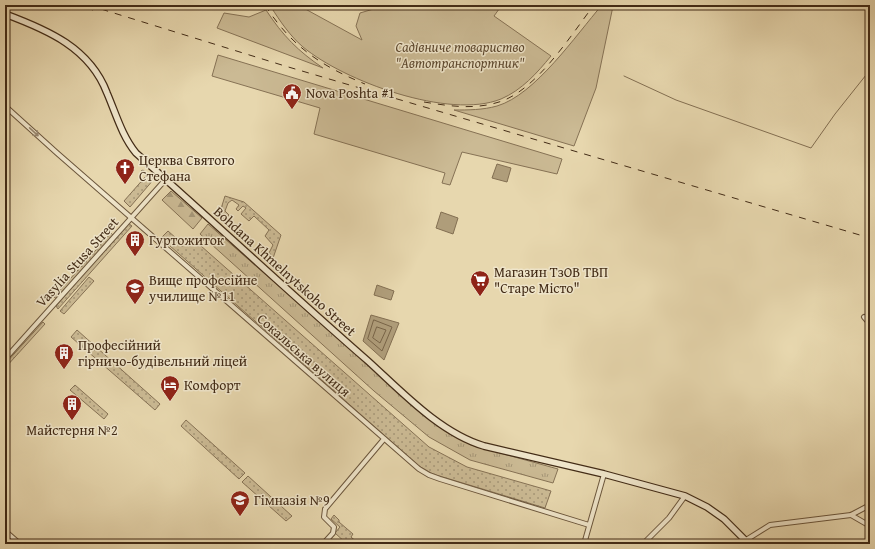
<svg xmlns="http://www.w3.org/2000/svg" width="875" height="549" font-family="'Gentium Book Plus',serif">
	<style>
		.grass { fill: url(#grass-dots); stroke: #867255 }
		.forest { fill: url(#forest-firs); stroke: #867255 }
		.park { fill: url(#park-tufts); stroke: #867255 }
		.garden { fill: #cbba94; stroke: #867255 }
		.water { fill: #af9d7a; stroke: #836f52 }
		.lines { fill: none; stroke-linecap: round; stroke-linejoin: round }
		.shore { stroke: #786448; stroke-width: 1 }
		.stream { stroke: #836f52; stroke-width: 1 }
		.street-casing { stroke: #6b563c; stroke-width: 6 }
		.secondary-casing { stroke: #422b16; stroke-width: 8 }
		.street { stroke: #efe5ca; stroke-width: 4 }
		.secondary { stroke: #efe5ca; stroke-width: 5.5 }
		.rail { stroke: #422b16; stroke-width: 1; stroke-dasharray: 7 7; stroke-linecap: butt }
		.oneway { stroke: #988870 }
		.labels { text-anchor: middle; dominant-baseline: central; stroke-width: 3; stroke-linejoin: round; paint-order: stroke }
		.park-label { font-size: 14px; font-style: italic; fill: #5d482f; stroke: #efe5ca }
		.poi-label { font-size: 14px; fill: #422b16; stroke: #efe5ca; text-anchor: start }
		.street-label { font-size: 14px; fill: #422b16; stroke: #efe5ca }
	</style>
	<defs>
		<pattern id="grass-dots" width="8" height="8" patternUnits="userSpaceOnUse"><rect width="8" height="8" fill="#cbba94"/><path d="M2 2h.1M6 6h.1" fill="none" stroke="#a69778" stroke-width="1.8" stroke-linecap="round"/></pattern>
		<pattern id="forest-firs" width="22" height="20" patternUnits="userSpaceOnUse"><rect width="22" height="20" fill="#cbba94"/><path d="M5 1l3.5 6h-7zM16 11l3.5 6h-7z" fill="#a69778"/></pattern>
		<pattern id="park-tufts" width="24" height="20" patternUnits="userSpaceOnUse"><rect width="24" height="20" fill="#cbba94"/><path d="M3 7l-1-3M5 7V3M7 7l1-3M15 17l-1-3M17 17v-4M19 17l1-3" fill="none" stroke="#a69778"/></pattern>
	</defs>
	<rect width="100%" height="100%" fill="#e7d7ae"/>
	<filter id="stains"><feTurbulence type="fractalNoise" baseFrequency=".005" numOctaves="4"/><feColorMatrix values="0 0 0 0 .2 0 0 0 0 .09 0 0 0 0 .02 0 0 0 .5 -.17"/></filter>
	<radialGradient id="worn" r=".72"><stop offset=".6" stop-color="#630" stop-opacity="0"/><stop offset="1" stop-color="#630" stop-opacity=".3"/></radialGradient>
	<g class="grass">
		<polygon points="143,170 154,179 130,207 124,201 146,176 141,171"/>
		<polygon points="225,196 244,202 281,235 271,264 260,254 264,249 269,253 273,245 265,236 269,230 254,216 249,221 241,214 246,208 243,206 238,211 236,209 239,205 232,200 228,203 225,211 229,215 225,220 219,215"/>
		<polygon points="128,223 132,226 58,309 56,306"/>
		<polygon points="168,231 185,246 192,238 429,447 467,467 551,491 545,508 433,474 419,466 161,238"/>
		<polygon points="111,233 114,236 57,299 54,297"/>
		<polygon points="89,277 94,281 64,314 60,311"/>
		<polygon points="43,322 45,324 5,368 5,364"/>
		<polygon points="77,330 160,404 155,410 71,337"/>
		<polygon points="75,385 108,414 104,419 70,390"/>
		<polygon points="186,420 245,473 239,479 181,426"/>
		<polygon points="248,476 292,516 286,521 242,482"/>
		<polygon points="334,515 339,520 339,522 353,534 351,537 359,544 347,544 335,533 340,527 331,519"/>
	</g>
	<polygon class="forest" points="171,191 202,218 193,229 162,200"/>
	<polygon class="park" points="208,224 438,426 471,445 558,469 553,483 470,460 429,437 374,391 200,234"/>
	<g class="garden">
		<path d="M 274,5 L 298,5 L 362,40 L 356,26 L 360,13 L 387,5 L 502,5 L 494,16 L 551,56 C 537,73 522,90 501,99 C 449,120 344,81 303,47 C 290,36 280,21 271,7 Z"/>
		<path d="M 602,5 L 613,6 L 596,88 L 574,146 L 454,110 C 468,110 483,110 497,106 C 535,95 576,35 602,5 Z"/>
		<path d="M 266,10 C 283,36 298,51 323,68 L 217,28 L 224,13 L 249,17 Z"/>
		<polygon points="218,55 562,159 557,174 462,152 450,185 442,183 445,173 314,134 320,108 212,76"/>
	</g>
	<g class="water">
		<polygon points="497,164 511,168 507,182 492,178"/>
		<polygon points="441,212 458,218 453,234 436,228"/>
		<polygon points="377,285 394,291 391,300 374,295"/>
		<polygon points="371,315 399,323 384,360 363,341"/>
	</g>
	<g class="lines">
		<g class="shore">
			<polygon points="374,320 392,327 382,351 368,339"/>
			<polygon points="377,327 386,330 380,343 373,338"/>
		</g>
		<polyline class="stream" points="624,76 676,100 811,148 835,114 870,70"/>
		<g class="street-casing">
			<g id="street">
				<polyline points="5,106 57,153 419,469 429,475 440,479 589,525"/>
				<polyline points="864,317 870,324"/>
				<polyline points="5,359 166,179"/>
				<polyline points="851,515 870,526"/>
				<polyline points="5,531 20,544"/>
				<polyline points="746,540 770,525 851,515 870,505"/>
				<polyline points="323,544 333,533 334,527 324,517 325,509 384,439"/>
				<polyline points="584,544 604,474"/>
				<polyline points="643,544 669,518 685,496"/>
			</g>
		</g>
		<g class="secondary-casing">
			<path id="secondary" d="M 5,14 C 48,30 90,48 107,93 C 116,114 122,136 136,153 C 214,222 290,293 368,361 C 401,391 440,433 484,446 L 604,474 L 685,496 L 707,507 L 724,519 L 749,544"/>
		</g>
		<use href="#street" class="street"/>
		<use href="#secondary" class="secondary"/>
		<g class="rail">
			<polyline points="77,5 93,10"/>
			<polyline points="88,5 285,66 870,238"/>
			<path d="M 265,5 C 291,46 321,66 365,84"/>
			<path d="M 424,102 C 449,106 474,110 499,102 C 536,91 571,35 594,5"/>
		</g>
	</g>
	<defs><path id="oneway-shaft" d="M-6 0H5M1.5-3L5.5 0L1.5 3" fill="none" stroke-width="1.6" stroke-linecap="round" stroke-linejoin="round"/></defs>
	<use class="oneway" href="#oneway-shaft" transform="translate(34 132) rotate(43)"/>
	<defs>
		<g id="civic-pin" transform="scale(1)"><path d="M0 17L-7.5 6A9.5 9.5 0 1 1 7.5 6Z" fill="#8f2418" stroke="#efe5ca"/><path d="M-.6-6.5H3V-4.5H.6V-3L4-1V1h2V6H-6V1h2V-1L-.6-3ZM-1.2 2.5V6h2.4V2.5Z" fill="#fff"/></g>
		<g id="church-pin" transform="scale(1)"><path d="M0 17L-7.5 6A9.5 9.5 0 1 1 7.5 6Z" fill="#8f2418" stroke="#efe5ca"/><path d="M-1.2-6h2.4v3.5h3.3v2.4h-3.3V6h-2.4V-.1h-3.3v-2.4h3.3Z" fill="#fff"/></g>
		<g id="building-pin" transform="scale(1)"><path d="M0 17L-7.5 6A9.5 9.5 0 1 1 7.5 6Z" fill="#8f2418" stroke="#efe5ca"/><path d="M-4-6H4V6H1V3H-1V6H-4ZM-2.5-4.3h1.7v1.8h-1.7ZM.8-4.3h1.7v1.8H.8ZM-2.5-1h1.7V.8h-1.7ZM.8-1h1.7V.8H.8Z" fill="#fff"/></g>
		<g id="supermarket-pin" transform="scale(1)"><path d="M0 17L-7.5 6A9.5 9.5 0 1 1 7.5 6Z" fill="#8f2418" stroke="#efe5ca"/><path d="M-6-5.5h2.5l.6 2H6L4.5 2H-2.5L-4.4-4H-6ZM-1.5 3.2a1.3 1.3 0 1 0 .1 0ZM3 3.2a1.3 1.3 0 1 0 .1 0Z" fill="#fff"/></g>
		<g id="university-pin" transform="scale(1)"><path d="M0 17L-7.5 6A9.5 9.5 0 1 1 7.5 6Z" fill="#8f2418" stroke="#efe5ca"/><path d="M0-5L7-2L0 1L-7-2ZM-4 1L0 2.5L4 1V4Q0 6-4 4Z" fill="#fff"/></g>
		<g id="hotel-pin" transform="scale(1)"><path d="M0 17L-7.5 6A9.5 9.5 0 1 1 7.5 6Z" fill="#8f2418" stroke="#efe5ca"/><path d="M-6-4.5h1.5V1H6V5H4.5V3h-9V5H-6ZM-4 0a1.8 1.8 0 1 1 3.6 0ZM.5 0V-2.5h3Q6-2.5 6 0Z" fill="#fff"/></g>
		<g id="school-pin" transform="scale(1)"><path d="M0 17L-7.5 6A9.5 9.5 0 1 1 7.5 6Z" fill="#8f2418" stroke="#efe5ca"/><path d="M0-5L7-2L0 1L-7-2ZM-4 1L0 2.5L4 1V4Q0 6-4 4Z" fill="#fff"/></g>
	</defs>
	<g fill-rule="evenodd">
		<use href="#civic-pin" x="292" y="93"/>
		<use href="#church-pin" x="125" y="168"/>
		<use href="#building-pin" x="135" y="240"/>
		<use href="#supermarket-pin" x="480" y="280"/>
		<use href="#university-pin" x="135" y="288"/>
		<use href="#building-pin" x="64" y="353"/>
		<use href="#hotel-pin" x="170" y="385"/>
		<use href="#building-pin" x="72" y="404"/>
		<use href="#school-pin" x="240" y="500"/>
	</g>
	<g class="labels">
		<g class="park-label">
			<text x="460" y="47">Садівниче товариство<tspan x="460" dy="16">"Автотранспортник"</tspan></text>
		</g>
		<g class="poi-label">
			<text x="306" y="93">Nova Poshta #1</text>
			<text x="139" y="160">Церква Святого<tspan x="139" dy="16">Стефана</tspan></text>
			<text x="149" y="240">Гуртожиток</text>
			<text x="494" y="272">Магазин ТзОВ ТВП<tspan x="494" dy="16">"Старе Місто"</tspan></text>
			<text x="149" y="280">Вище професійне<tspan x="149" dy="16">училище №11</tspan></text>
			<text x="78" y="345">Професійний<tspan x="78" dy="16">гірничо-будівельний ліцей</tspan></text>
			<text x="184" y="385">Комфорт</text>
			<text x="72" y="430" text-anchor="middle">Майстерня №2</text>
			<text x="254" y="500">Гімназія №9</text>
		</g>
		<g class="street-label">
			<text transform="translate(77 262) rotate(-48)">Vasylia Stusa Street</text>
			<text transform="translate(285 271) rotate(42)">Bohdana Khmelnytskoho Street</text>
			<text transform="translate(304 355) rotate(41)">Сокальська вулиця</text>
		</g>
	</g>
	<rect width="875" height="549" fill="none" stroke="#e7d7ae" stroke-width="20"/>
	<rect x="6" y="6" width="863" height="537" fill="none" stroke="#422b16" stroke-width="2"/>
	<rect x="10" y="10" width="855" height="529" fill="none" stroke="#422b16"/>
	<rect width="100%" height="100%" filter="url(#stains)"/>
	<rect width="100%" height="100%" fill="url(#worn)"/>
</svg>
